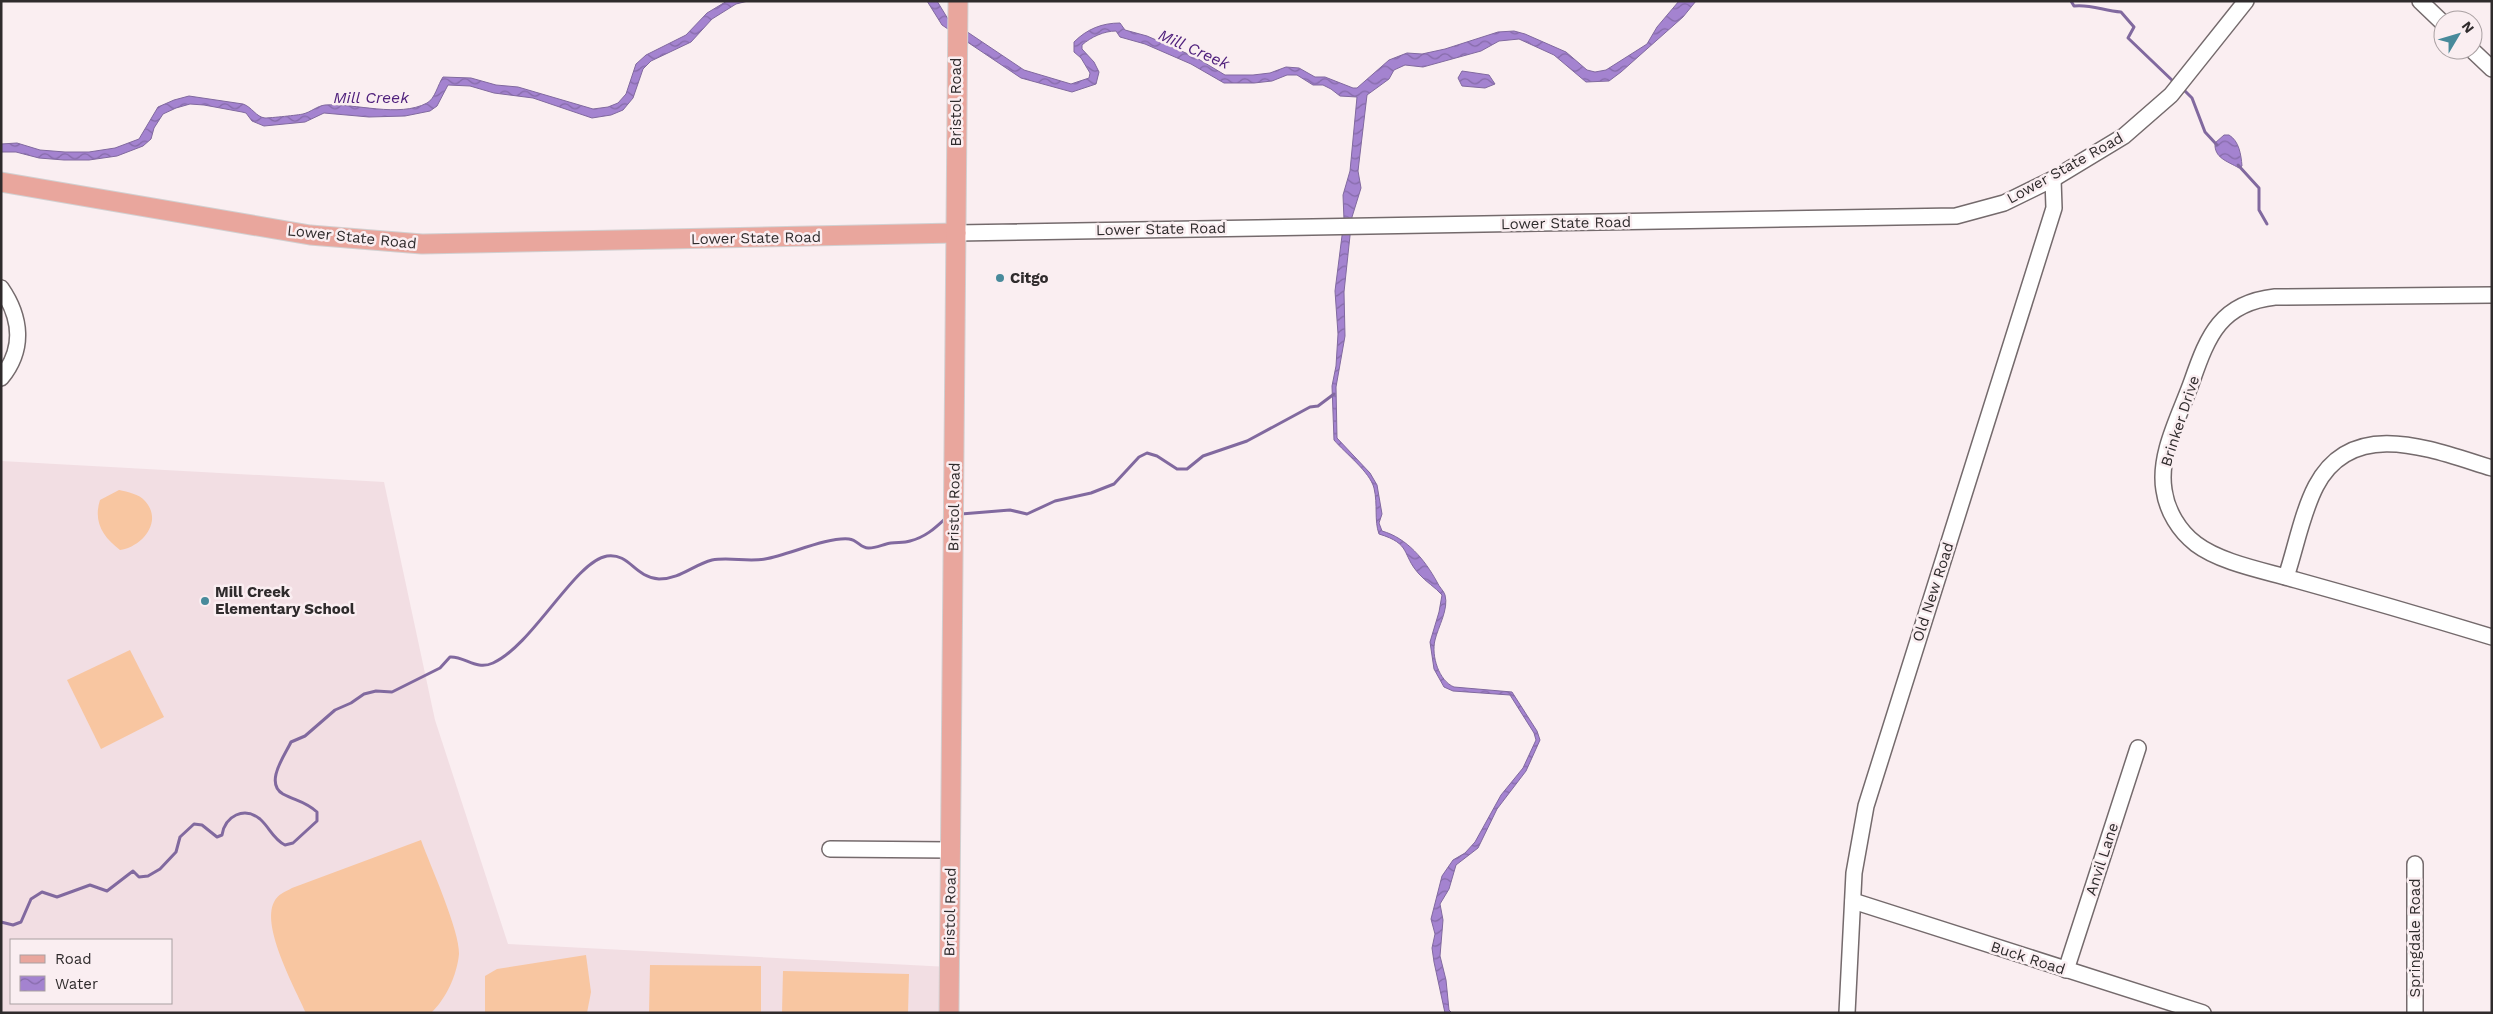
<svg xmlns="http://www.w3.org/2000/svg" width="2493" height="1014" font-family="'Work Sans',sans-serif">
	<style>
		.built { fill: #f2dee3; fill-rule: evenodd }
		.pitch { fill: #f8c6a1 }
		.water { fill: url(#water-waves); stroke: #81699f }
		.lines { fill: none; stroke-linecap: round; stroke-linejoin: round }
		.stream { stroke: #81699f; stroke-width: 3 }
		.minor-casing { stroke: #746a6c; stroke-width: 18 }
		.major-casing { stroke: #d1d0d1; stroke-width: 21 }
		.minor { stroke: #fff; stroke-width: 15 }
		.major { stroke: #e9a69d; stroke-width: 19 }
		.poi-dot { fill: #488a9b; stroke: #faeef1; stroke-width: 2 }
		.labels { text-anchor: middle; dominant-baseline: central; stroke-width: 5; stroke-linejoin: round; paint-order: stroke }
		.street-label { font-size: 15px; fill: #2f2b2c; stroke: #faeef1 }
		.poi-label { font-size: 15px; font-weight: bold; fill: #2f2b2c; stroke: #faeef1; text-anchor: start }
		.water-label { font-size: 16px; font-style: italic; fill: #50217d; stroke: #faeef1 }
	</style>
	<defs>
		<pattern id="water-waves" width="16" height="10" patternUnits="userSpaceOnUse" patternTransform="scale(1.25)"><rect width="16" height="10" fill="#a483d0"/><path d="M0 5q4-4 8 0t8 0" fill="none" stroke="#866ba9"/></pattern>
	</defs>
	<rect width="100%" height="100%" fill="#faeef1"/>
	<path class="built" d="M 1,461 L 384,482 L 435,720 L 508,944 L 949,967 L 949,1013 L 1,1013 ZM 11,940 L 171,940 L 171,1003 L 11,1003 Z"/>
	<g class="pitch">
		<path d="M 119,490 C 128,492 139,494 145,501 C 164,522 141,547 120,550 C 103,537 93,522 100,500 Z"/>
		<polygon points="130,650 164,717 101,749 67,680"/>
		<path d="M 421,840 C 430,865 460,931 459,954 C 457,975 446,999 431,1013 L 306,1013 C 295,988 261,927 274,902 C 278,894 285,892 292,888 Z"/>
		<polygon points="586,955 591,992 587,1013 485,1013 485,976 497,969"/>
		<polygon points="650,965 761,966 761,1013 649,1013"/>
		<polygon points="783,971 909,974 908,1013 782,1013"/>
	</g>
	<g class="water">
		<path d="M 727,1 L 748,1 L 736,4 L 712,19 L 691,42 L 651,61 L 643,69 L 633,98 L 623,110 L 611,115 L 592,118 L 533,98 L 494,93 L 470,86 L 448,85 L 437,106 L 430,111 L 405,116 L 369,117 L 324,113 L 305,122 L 264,126 L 252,121 L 246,113 L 242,112 L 204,105 L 190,104 L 176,108 L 163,114 L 154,128 L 151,139 L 143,146 L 117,156 L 89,160 L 64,160 L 39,158 L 16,152 L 1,152 L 1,144 L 17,143 L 40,150 L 65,152 L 89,152 L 115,148 L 139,139 L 158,107 L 174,100 L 189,96 L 243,104 C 252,107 256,117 265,118 C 270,118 299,115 303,114 C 311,112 317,106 325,105 C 355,103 399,118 427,103 C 435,99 438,84 443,77 L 471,78 L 496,85 L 518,87 L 593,109 L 608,107 L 618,103 L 626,94 L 636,64 L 646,55 L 686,35 L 707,13 Z"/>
		<path d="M 927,1 L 937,1 L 948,19 L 1024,70 L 1071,84 L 1089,78 L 1090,73 L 1081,58 L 1074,52 L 1074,42 C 1087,29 1102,23 1120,23 L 1125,30 L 1147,36 L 1195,57 L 1225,75 L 1253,75 L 1270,73 L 1286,67 L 1299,68 L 1315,77 L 1325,77 L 1353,88 L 1357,88 L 1389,60 L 1407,53 L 1422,54 L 1445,49 L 1498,32 L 1514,31 L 1525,34 L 1566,52 L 1587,70 L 1595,72 L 1606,70 L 1647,44 L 1657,27 L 1679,1 L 1696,1 L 1683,17 L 1621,72 L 1609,81 L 1586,82 L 1554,55 L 1519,39 L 1499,41 L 1481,51 L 1423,67 L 1405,65 L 1394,70 L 1389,79 L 1367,95 L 1358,171 L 1361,188 L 1352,217 L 1344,292 L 1345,336 L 1336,387 L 1337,438 L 1370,473 L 1377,485 L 1382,514 L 1379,523 L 1382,531 C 1407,538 1425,560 1437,582 C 1439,587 1444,591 1445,595 C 1449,609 1438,627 1435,640 C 1431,656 1439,681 1454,687 L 1512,692 L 1537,731 L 1540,740 L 1526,771 L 1497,809 L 1478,848 L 1456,865 L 1449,889 L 1440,904 L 1443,920 L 1440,956 L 1446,980 L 1449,1010 L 1452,1013 L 1445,1013 L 1434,962 L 1432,948 L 1435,934 L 1431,919 L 1442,876 L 1453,860 L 1465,853 L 1475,842 L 1501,795 L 1523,768 L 1536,740 L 1534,733 L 1510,695 L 1453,691 L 1444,687 L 1434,669 L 1430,642 L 1439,612 L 1442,595 C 1435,587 1426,582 1419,574 C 1401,554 1412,544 1379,534 C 1374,520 1378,505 1374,488 C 1370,472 1345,453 1334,440 L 1332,386 L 1336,366 L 1338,334 L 1335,291 L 1344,220 L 1343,195 L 1350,171 L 1357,97 L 1340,96 L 1331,89 L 1323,85 L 1313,85 L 1297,75 L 1287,75 L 1272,81 L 1254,83 L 1224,83 L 1191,64 L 1145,44 L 1120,37 L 1116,31 C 1104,31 1091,37 1082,45 L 1082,49 L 1094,62 L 1099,72 L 1096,84 L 1072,92 L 1021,78 L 942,25 Z"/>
		<polygon points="1462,71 1489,75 1495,84 1485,88 1462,86 1458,78"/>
		<path d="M 2224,135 L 2229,135 C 2239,141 2241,154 2242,166 L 2239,168 C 2227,161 2214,158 2215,143 Z"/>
	</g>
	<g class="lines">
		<g class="stream">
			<path d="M 2071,1 L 2074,6 C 2091,4 2104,11 2121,12 L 2134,27 L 2128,38 L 2175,83"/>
			<polyline points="2182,88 2192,98 2205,132 2217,145"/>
			<polyline points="2238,165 2259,188 2259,210 2267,224"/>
			<polyline points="961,514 1010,510 1027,514 1055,501 1091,493 1114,484 1139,457 1147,453 1157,456 1177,469 1187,469 1203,456 1247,441 1310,407 1318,406 1334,394"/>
			<path d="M 1,922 L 13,925 L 21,922 L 31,899 L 42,892 L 57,897 L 90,885 L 107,891 L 133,871 L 139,877 L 148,876 L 160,869 L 176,852 L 180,837 L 194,824 L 202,825 L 217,837 L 222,835 C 225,816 244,806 260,819 C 270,828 273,839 285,845 L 293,843 L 317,821 L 317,812 C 305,801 296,801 283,794 C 264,783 285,755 291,742 L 305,736 L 335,710 L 351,703 L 364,694 L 376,691 L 392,692 L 440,668 L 450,657 C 465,656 476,671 493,663 C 533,645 575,561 607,556 C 630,553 634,577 659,579 C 680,579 693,565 712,560 C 729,557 748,562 765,559 C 789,555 826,537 849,539 C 858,540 861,549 869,548 C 876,548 884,544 891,543 C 898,542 904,543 910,541 C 926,537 935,528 947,517"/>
		</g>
		<g class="minor-casing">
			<g id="minor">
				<polyline points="2420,1 2443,23"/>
				<polyline points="2472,50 2492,69"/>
				<polyline points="956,233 1956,216 2004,203 2053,179 2124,136 2171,95 2246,1"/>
				<path d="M 1,288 C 21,317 25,349 1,378"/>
				<path d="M 2492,295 L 2275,297 C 2221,303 2208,335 2192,381 C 2180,415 2158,454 2164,490 C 2167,511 2179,531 2196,544 C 2221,563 2266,571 2296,580 C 2361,598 2426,617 2492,637"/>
				<path d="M 2286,577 C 2296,547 2302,513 2316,486 C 2353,415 2435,451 2492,468"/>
				<polyline points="830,849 950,850"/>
				<polyline points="2415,864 2415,1013"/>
				<polyline points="1853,901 2203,1013"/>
				<polyline points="2066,970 2138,748"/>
				<polyline points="1847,1013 1854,873 1866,806 2054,208 2053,179"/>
			</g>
		</g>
		<g class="major-casing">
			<g id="major">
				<polyline points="1,182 310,235 422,244 956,233"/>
				<polyline points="949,1013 958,1"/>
			</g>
		</g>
		<use href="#minor" class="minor"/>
		<use href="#major" class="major"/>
	</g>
	<g class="poi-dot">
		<circle cx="1000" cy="278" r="5"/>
		<circle cx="205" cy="601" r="5"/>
	</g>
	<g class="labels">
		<g class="street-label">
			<text transform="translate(956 102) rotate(-90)">Bristol Road</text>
			<text transform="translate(2065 168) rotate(-29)">Lower State Road</text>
			<text transform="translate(1566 223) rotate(-1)">Lower State Road</text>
			<text transform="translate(1161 229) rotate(-1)">Lower State Road</text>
			<text transform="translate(352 237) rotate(6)">Lower State Road</text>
			<text transform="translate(756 238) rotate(-1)">Lower State Road</text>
			<text transform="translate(2180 421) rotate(-72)">Brinker Drive</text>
			<text transform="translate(954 507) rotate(-89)">Bristol Road</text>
			<text transform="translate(1933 592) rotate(-72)">Old New Road</text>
			<text transform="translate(2102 859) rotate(-72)">Anvil Lane</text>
			<text transform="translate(950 912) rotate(-89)">Bristol Road</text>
			<text transform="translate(2415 938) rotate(-90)">Springdale Road</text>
			<text transform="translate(2028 958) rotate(18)">Buck Road</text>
		</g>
		<g class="poi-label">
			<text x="1010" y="278">Citgo</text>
			<text x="215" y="592">Mill Creek<tspan x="215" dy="17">Elementary School</tspan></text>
		</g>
		<g class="water-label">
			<text transform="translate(1194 49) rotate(24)">Mill Creek</text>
			<text x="371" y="97">Mill Creek</text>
		</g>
	</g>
	<rect width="2493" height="1014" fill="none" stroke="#2f2b2c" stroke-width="5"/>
	<rect x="10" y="939" width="162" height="65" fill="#faeef1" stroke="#a9a0a2"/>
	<rect x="20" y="955" width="25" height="8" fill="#e9a69d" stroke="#a9a0a2"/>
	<text x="55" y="964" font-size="15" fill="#2f2b2c">Road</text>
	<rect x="20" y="976" width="25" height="15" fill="url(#water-waves)" stroke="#a9a0a2"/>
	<text x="55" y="989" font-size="15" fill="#2f2b2c">Water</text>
	<g transform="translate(2458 35) rotate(52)"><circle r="24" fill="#faeef1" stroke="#a9a0a2"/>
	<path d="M0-4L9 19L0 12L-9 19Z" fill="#488a9b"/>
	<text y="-8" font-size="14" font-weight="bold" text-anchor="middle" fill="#2f2b2c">N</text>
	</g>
</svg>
